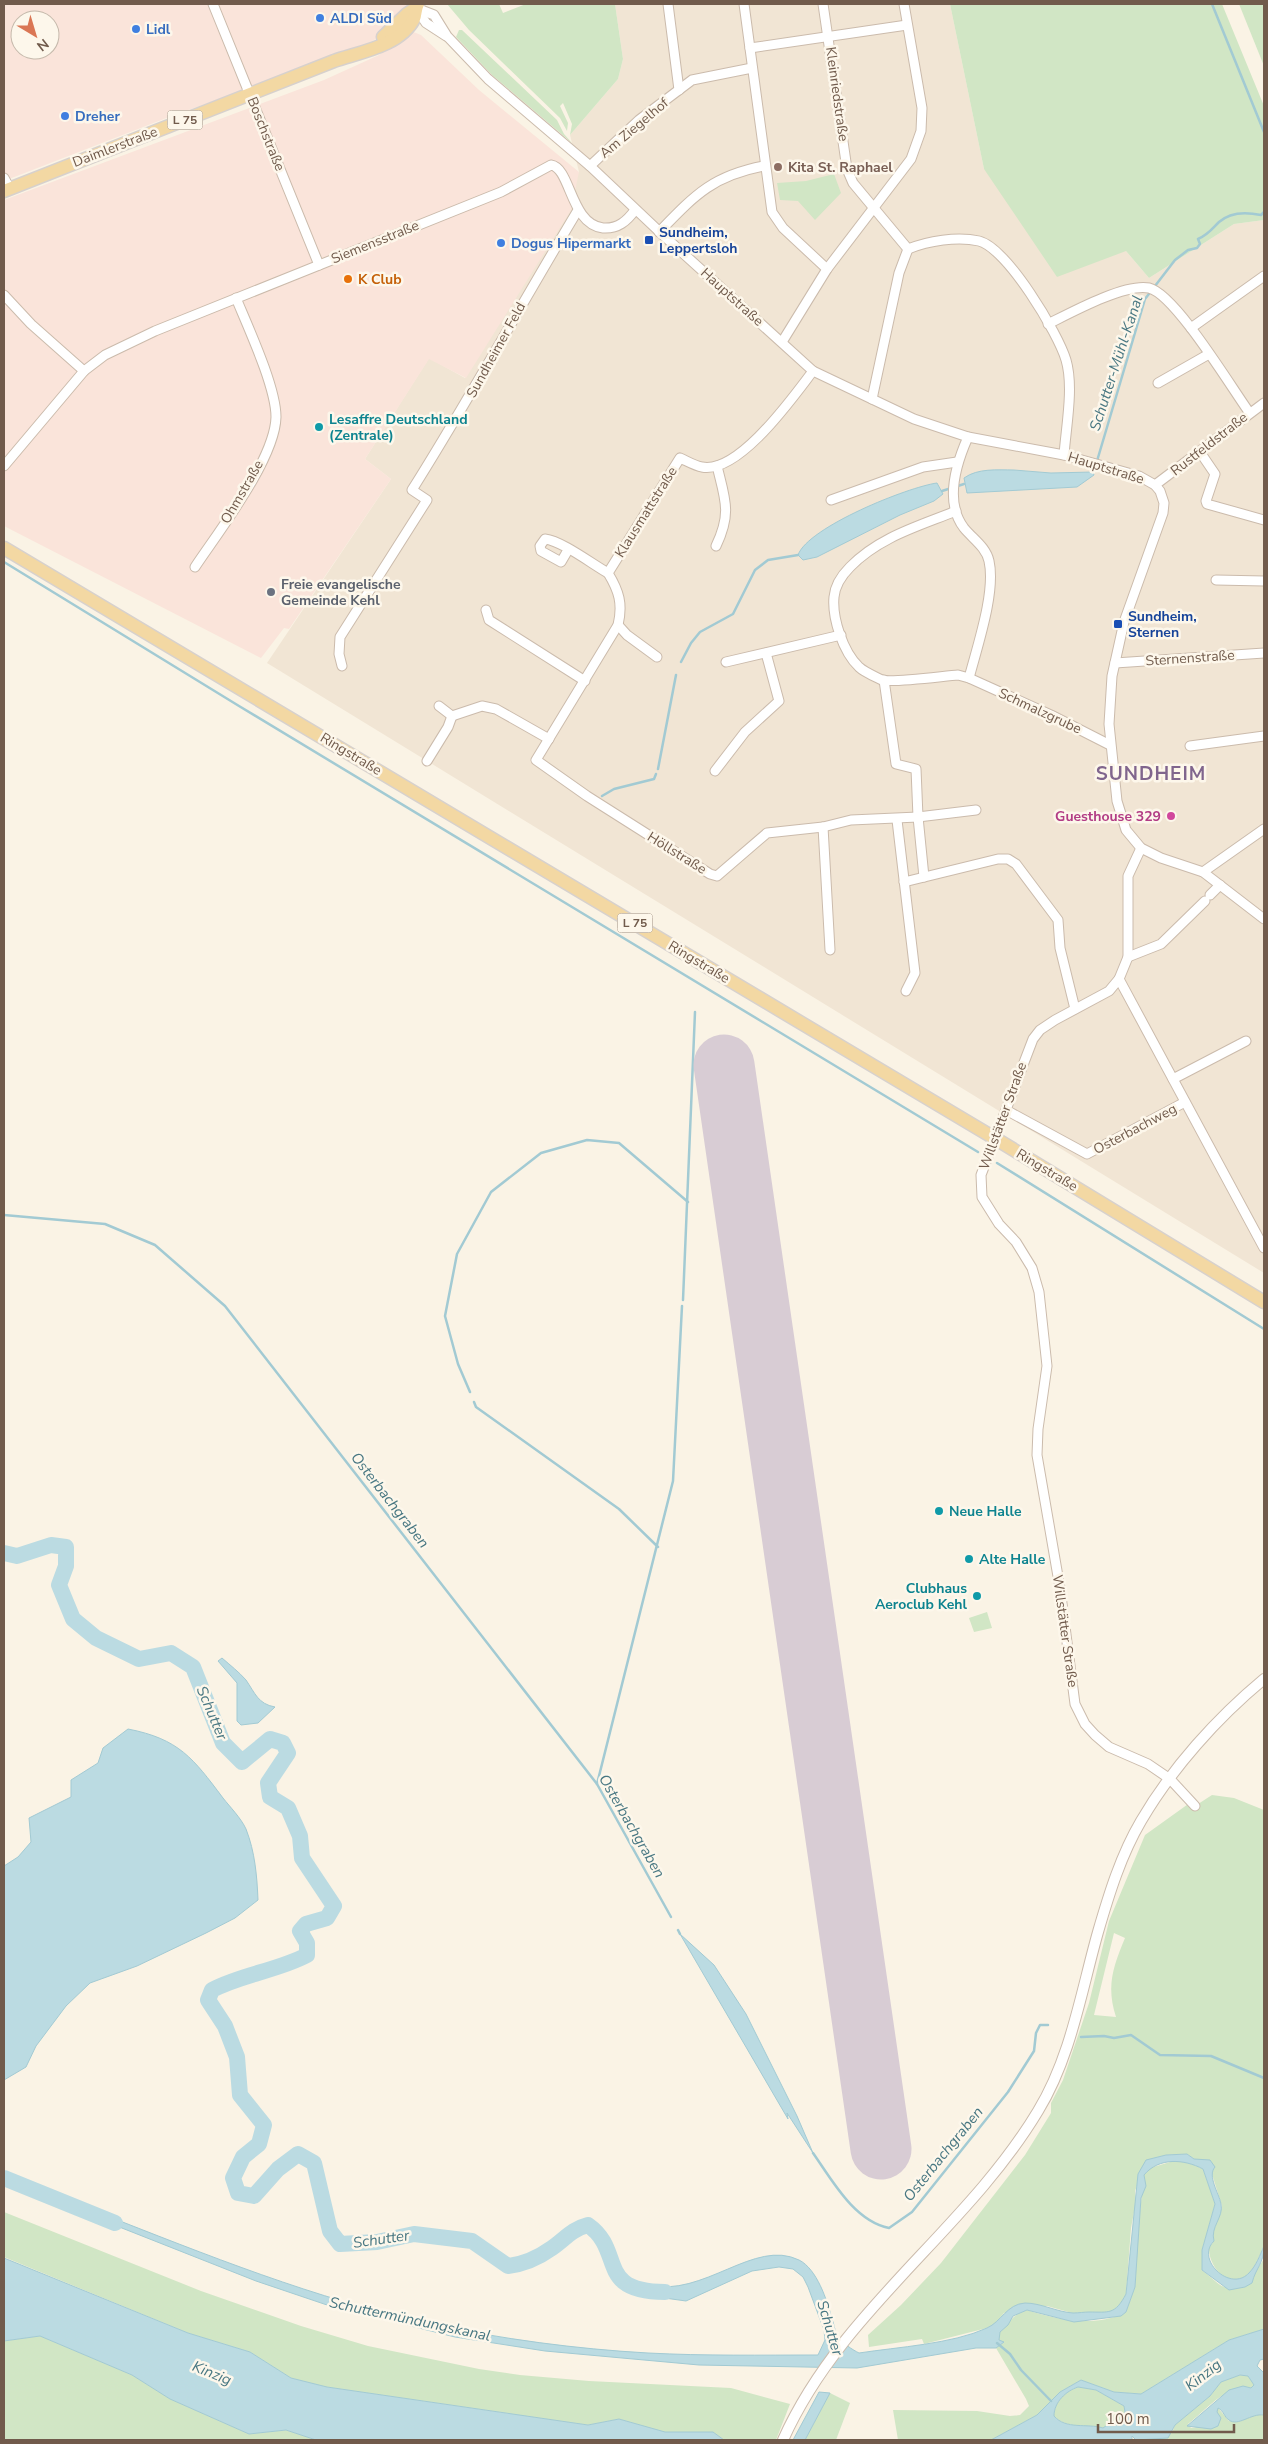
<svg xmlns="http://www.w3.org/2000/svg" width="1268" height="2444" font-family="'Nunito Sans',sans-serif">
	<style>
		.residential { fill: #f1e5d4 }
		.commercial { fill: #fae4da; fill-rule: evenodd }
		.green { fill: #d1e6c5; fill-rule: evenodd }
		.water { fill: #bbdbe2; stroke: #a2cad3; fill-rule: evenodd }
		.lines { fill: none; stroke-linecap: round; stroke-linejoin: round }
		.stream { stroke: #a2cad3; stroke-width: 2.5 }
		.river { stroke: #bbdbe2; stroke-width: 16 }
		.runway { stroke: #d8ccd4; stroke-width: 61 }
		.minor-casing { stroke: #cbbbac; stroke-width: 11 }
		.tertiary-casing { stroke: #cbbbac; stroke-width: 12 }
		.primary-casing { stroke: #d7d1cd; stroke-width: 15 }
		.minor { stroke: #fff; stroke-width: 9 }
		.tertiary { stroke: #fff; stroke-width: 10 }
		.primary { stroke: #f3d8a3; stroke-width: 12 }
		.shop-dot { fill: #3f7fe0; stroke: #fdf7eb; stroke-width: 2 }
		.education-dot { fill: #8d6e63; stroke: #fdf7eb; stroke-width: 2 }
		.transit-dot { fill: #1a4fb4; stroke: #fdf7eb; stroke-width: 2 }
		.food-dot { fill: #e8710a; stroke: #fdf7eb; stroke-width: 2 }
		.culture-dot { fill: #0f9aa8; stroke: #fdf7eb; stroke-width: 2 }
		.worship-dot { fill: #6b7280; stroke: #fdf7eb; stroke-width: 2 }
		.hotel-dot { fill: #d1479c; stroke: #fdf7eb; stroke-width: 2 }
		.labels { text-anchor: middle; dominant-baseline: central; stroke-width: 5; stroke-linejoin: round; paint-order: stroke }
		.shield { fill: #fdf7eb; stroke: #9b8a7c; stroke-width: 1 }
		.shield-label { font-size: 12px; font-weight: bold; fill: #715b4c }
		.shop-label { font-size: 14px; font-weight: bold; fill: #366cbe; stroke: #fdf7eb; text-anchor: start }
		.street-label { font-size: 14px; fill: #715b4c; stroke: #fdf7eb }
		.education-label { font-size: 14px; font-weight: bold; fill: #785e54; stroke: #fdf7eb; text-anchor: start }
		.transit-label { font-size: 14px; font-weight: bold; fill: #164399; stroke: #fdf7eb; text-anchor: start }
		.food-label { font-size: 14px; font-weight: bold; fill: #c56008; stroke: #fdf7eb; text-anchor: start }
		.culture-label { font-size: 14px; font-weight: bold; fill: #0d838f; stroke: #fdf7eb; text-anchor: start }
		.worship-label { font-size: 14px; font-weight: bold; fill: #5b616d; stroke: #fdf7eb; text-anchor: start }
		.hotel-label { font-size: 14px; font-weight: bold; fill: #b23c85; stroke: #fdf7eb; text-anchor: end }
		.water-label { font-size: 15px; font-style: italic; fill: #487782; stroke: #fdf7eb }
		.district-label { font-size: 19px; font-weight: bold; letter-spacing: 1px; fill: #80658d; stroke: #fdf7eb }
	</style>
	<rect width="100%" height="100%" fill="#faf3e5"/>
	<polygon class="residential" points="615,4 950,4 984,169 1126,251 1149,278 1234,224 1264,220 1264,1273 267,663 391,479 365,459 429,358 465,378 579,172 570,135 618,79 623,59"/>
	<g class="commercial">
		<path d="M 4,4 L 414,4 L 391,31 L 353,51 L 169,117 L 4,181 ZM 20,20 L 50,20 L 50,50 L 20,50 Z"/>
		<polygon points="411,31 421,35 479,90 579,172 571,210 466,378 429,359 365,459 391,479 289,629 284,628 261,658 4,526 4,200 324,80 379,55"/>
	</g>
	<g class="green">
		<polygon points="447,4 499,4 503,13 526,4 615,4 623,59 618,79 570,135 572,124 563,103 560,106 568,123 567,131 560,118 469,30"/>
		<polygon points="950,4 1222,4 1264,106 1264,220 1234,224 1149,278 1126,251 1057,277 984,169"/>
		<polygon points="1239,4 1264,4 1264,66"/>
		<polygon points="459,30 462,30 557,120 564,134 572,143 492,75 456,37"/>
		<polygon points="834,174 841,193 815,220 798,201 780,200 777,183 806,181"/>
		<polygon points="987,1612 992,1628 974,1632 969,1618"/>
		<path d="M 1212,1795 L 1234,1798 L 1264,1810 L 1264,2246 C 1259,2256 1255,2269 1246,2276 C 1227,2290 1208,2265 1209,2247 L 1214,2241 L 1212,2234 L 1222,2206 L 1211,2171 L 1187,2154 L 1166,2155 L 1146,2161 L 1135,2191 L 1136,2202 L 1131,2228 L 1126,2294 L 1121,2304 L 1113,2311 L 1100,2313 L 1072,2313 L 1047,2306 L 1004,2313 L 994,2325 L 987,2328 L 924,2344 L 922,2339 L 869,2347 L 868,2335 L 901,2305 L 941,2263 L 1025,2155 L 1051,2113 L 1051,2103 L 1063,2080 L 1089,2003 L 1109,1921 L 1145,1835 L 1191,1802 L 1195,1806 ZM 1114,1933 L 1125,1938 C 1113,1967 1106,1986 1116,2017 L 1094,2015 Z"/>
		<path d="M 1177,2160 L 1185,2161 L 1203,2169 L 1215,2204 L 1202,2250 L 1202,2270 C 1220,2284 1221,2292 1245,2287 L 1264,2259 L 1264,2329 L 1229,2340 L 1141,2394 L 1114,2392 L 1081,2380 L 1060,2392 L 1037,2415 L 991,2440 L 898,2440 L 893,2410 L 977,2411 L 1010,2416 L 1020,2415 L 1029,2406 L 1026,2399 L 996,2348 L 1003,2342 L 999,2340 L 1000,2332 C 1009,2324 1013,2313 1027,2310 C 1058,2320 1096,2328 1126,2312 L 1135,2287 L 1138,2229 L 1144,2175 L 1150,2168 Z"/>
		<polygon points="4,2212 201,2291 301,2326 368,2346 479,2369 520,2375 589,2381 731,2388 790,2404 776,2440 724,2440 713,2432 664,2432 619,2419 588,2425 326,2387 291,2378 250,2352 188,2333 4,2257"/>
		<polygon points="40,2336 132,2375 170,2399 249,2434 286,2430 316,2440 4,2440 4,2341"/>
		<path d="M 1240,2375 L 1248,2376 L 1254,2385 L 1251,2388 C 1227,2383 1206,2410 1188,2424 L 1191,2428 C 1200,2428 1216,2417 1218,2408 L 1229,2421 L 1254,2415 L 1263,2415 L 1264,2412 L 1264,2440 L 1147,2440 L 1172,2433 L 1175,2425 L 1210,2396 L 1221,2382 Z"/>
		<path d="M 1078,2387 L 1096,2390 L 1124,2406 L 1125,2412 L 1120,2425 L 1110,2423 L 1103,2429 C 1087,2423 1067,2430 1054,2416 C 1054,2402 1066,2391 1078,2387 Z"/>
		<polygon points="830,2393 850,2403 836,2440 805,2440"/>
	</g>
	<g class="water">
		<path d="M 1014,470 L 1051,473 L 1093,472 L 1094,475 L 1077,487 L 967,493 L 964,478 C 978,468 997,470 1014,470 Z"/>
		<path d="M 937,483 L 943,494 L 934,501 L 900,515 L 817,557 L 803,560 L 798,555 C 808,527 908,487 937,483 Z"/>
		<path d="M 222,1658 C 230,1665 239,1672 246,1680 C 255,1693 258,1704 275,1707 L 258,1723 L 241,1725 L 237,1721 L 237,1683 L 218,1661 Z"/>
		<path d="M 128,1729 C 179,1739 193,1758 223,1798 C 230,1807 241,1818 246,1829 C 255,1852 257,1876 258,1900 L 235,1918 L 206,1933 L 137,1966 L 90,1983 L 66,2006 L 36,2046 L 26,2067 L 4,2080 L 4,1866 L 18,1857 L 31,1842 L 29,1818 L 71,1797 L 71,1780 L 98,1763 L 103,1748 Z"/>
		<polygon points="680,1934 714,1965 746,2014 797,2116 813,2153 787,2113 788,2119"/>
		<path d="M 1187,2154 L 1194,2159 L 1210,2160 L 1215,2167 C 1207,2176 1219,2193 1221,2204 C 1224,2217 1210,2227 1214,2241 C 1195,2259 1230,2293 1249,2273 C 1256,2266 1260,2255 1264,2246 C 1264,2264 1256,2267 1252,2283 L 1245,2287 L 1229,2290 L 1202,2270 L 1202,2250 L 1215,2204 L 1203,2169 C 1184,2159 1159,2157 1144,2175 L 1146,2186 L 1141,2198 L 1135,2287 L 1126,2312 L 1121,2316 L 1074,2322 L 1027,2310 L 1013,2316 L 1008,2325 L 1000,2332 L 999,2340 L 1004,2342 L 996,2348 L 976,2348 L 857,2368 L 699,2365 L 545,2351 L 455,2337 L 327,2305 L 256,2281 L 94,2217 L 97,2212 C 207,2255 315,2299 431,2324 C 502,2339 576,2349 648,2353 C 705,2356 762,2355 818,2355 L 825,2340 L 824,2330 L 808,2287 L 803,2277 L 793,2269 L 779,2267 L 752,2271 L 686,2301 L 643,2295 L 648,2285 C 704,2298 754,2238 799,2260 C 817,2269 827,2300 832,2319 C 834,2324 835,2332 838,2337 C 842,2343 853,2350 859,2353 C 898,2347 952,2344 987,2328 C 1001,2322 1007,2304 1025,2303 C 1041,2303 1057,2312 1073,2313 C 1079,2313 1084,2312 1089,2312 C 1109,2312 1115,2315 1126,2294 L 1138,2174 L 1146,2160 L 1166,2155 Z"/>
		<polygon points="4,2258 188,2333 250,2352 291,2378 327,2387 588,2425 619,2419 665,2432 713,2432 724,2440 316,2440 286,2430 249,2434 170,2399 132,2375 40,2336 4,2341"/>
		<path d="M 1264,2329 L 1264,2359 L 1260,2360 L 1257,2366 L 1264,2373 L 1264,2415 C 1251,2413 1238,2427 1229,2420 C 1224,2417 1224,2411 1218,2408 L 1217,2412 L 1221,2418 L 1218,2426 L 1211,2429 L 1187,2426 L 1229,2390 L 1243,2386 L 1251,2388 L 1254,2385 L 1248,2376 L 1240,2375 L 1221,2382 L 1210,2396 L 1175,2425 L 1168,2438 L 1136,2440 L 1132,2436 L 1132,2440 L 991,2440 L 1037,2415 L 1060,2392 L 1081,2380 L 1114,2392 L 1141,2394 L 1229,2340 ZM 1078,2387 L 1096,2390 L 1124,2406 L 1125,2412 L 1120,2425 L 1110,2423 L 1103,2428 C 1087,2423 1066,2430 1054,2416 C 1054,2402 1066,2391 1078,2387 Z"/>
		<polygon points="819,2392 830,2393 805,2440 793,2440"/>
	</g>
	<g class="lines">
		<g class="stream">
			<polyline points="1212,4 1264,132"/>
			<path d="M 1097,461 L 1145,299 L 1175,260 L 1188,250 L 1197,248 L 1200,244 L 1198,239 C 1208,235 1212,229 1219,222 C 1230,212 1247,212 1261,215 L 1264,212"/>
			<polyline points="942,491 964,484"/>
			<polyline points="4,562 239,706 978,1152"/>
			<polyline points="681,662 691,643 700,632 733,614 755,570 768,560 798,555"/>
			<polyline points="658,769 676,675"/>
			<polyline points="602,796 614,789 654,779 656,774"/>
			<polyline points="997,1163 1264,1329"/>
			<polyline points="4,1215 105,1224 155,1245 225,1306 597,1784 671,1917"/>
			<polyline points="683,1300 695,1012"/>
			<polyline points="470,1392 458,1364 445,1316 457,1254 491,1192 541,1153 587,1140 619,1143 688,1202"/>
			<polyline points="474,1402 476,1407 619,1509 658,1547"/>
			<polyline points="597,1784 673,1481 682,1306"/>
			<polyline points="678,1930 680,1934"/>
			<polyline points="1081,2037 1104,2036 1114,2038 1131,2035 1160,2055 1211,2056 1264,2078"/>
			<path d="M 813,2153 C 832,2180 854,2221 889,2228 L 912,2212 L 1008,2092 L 1034,2051 L 1036,2033 L 1040,2025 L 1048,2025"/>
			<polyline points="997,2343 1010,2354 1021,2370 1051,2401"/>
		</g>
		<g class="river">
			<path d="M 4,1553 L 17,1556 L 51,1545 L 66,1547 L 66,1566 L 59,1585 L 73,1619 L 96,1638 L 139,1659 L 171,1653 L 193,1667 L 223,1743 L 242,1762 L 270,1739 L 283,1743 L 288,1753 L 268,1783 L 270,1797 L 288,1808 L 300,1836 L 302,1858 L 334,1906 L 327,1918 L 306,1924 L 300,1931 L 307,1943 L 307,1955 C 277,1971 242,1974 212,1990 L 208,2000 L 225,2026 L 237,2057 L 240,2095 L 264,2125 L 259,2144 L 243,2157 L 233,2178 L 238,2193 L 254,2196 L 278,2169 L 298,2154 L 314,2163 L 330,2231 L 340,2244 L 377,2242 L 414,2234 L 472,2241 L 508,2266 C 525,2264 538,2258 552,2248 C 565,2239 572,2229 588,2225 C 625,2251 595,2292 665,2292"/>
			<polyline points="4,2178 115,2223"/>
		</g>
		<polyline class="runway" points="724,1065 881,2149"/>
		<g class="minor-casing">
			<g id="minor">
				<polyline points="213,4 319,265"/>
				<polyline points="668,4 679,90"/>
				<polyline points="744,4 772,212 783,228 827,269"/>
				<polyline points="823,4 847,169 853,183 908,249 899,273 872,399"/>
				<polyline points="416,8 434,15 447,36 488,79 590,166 664,236 813,371 914,419 968,437 1064,455 1139,476 1155,485 1160,491 1164,503 1163,513 1124,622 1112,676 1109,724 1117,801 1126,830 1141,848 1161,858 1203,872 1264,919"/>
				<polyline points="416,8 426,23 446,36"/>
				<polyline points="750,48 907,25"/>
				<polyline points="590,166 639,120 692,80 752,68"/>
				<polyline points="4,178 10,189"/>
				<path d="M 659,232 C 695,195 712,176 764,166"/>
				<path d="M 908,249 C 928,241 957,236 979,241 C 1007,248 1058,333 1066,360 C 1074,387 1066,427 1064,455"/>
				<polyline points="4,295 31,324 84,371"/>
				<path d="M 1048,324 C 1070,313 1125,283 1149,288 C 1175,294 1231,387 1249,412"/>
				<polyline points="1191,328 1264,276"/>
				<polyline points="782,342 827,269 911,159 921,131 922,108 904,4"/>
				<path d="M 813,371 C 793,397 739,474 702,467 C 695,466 687,461 680,458 L 608,573 C 619,591 623,604 618,625 L 536,760 L 587,796 L 710,874 L 717,876 L 767,833 L 823,827 L 851,820 L 918,817 L 924,877"/>
				<polyline points="1158,383 1209,354"/>
				<path d="M 968,437 C 956,464 944,502 964,528 C 973,539 986,547 989,561 C 996,592 977,647 969,678"/>
				<polyline points="1200,452 1215,474 1206,501 1207,504 1264,520"/>
				<path d="M 4,466 L 84,371 L 105,355 L 155,331 L 501,192 L 551,165 C 571,168 570,224 603,228 C 618,229 627,221 635,210"/>
				<polyline points="1155,485 1264,403"/>
				<polyline points="831,500 923,467 957,462"/>
				<path d="M 956,511 C 919,526 879,537 850,567 C 842,575 835,586 834,597 C 832,618 843,652 859,667 C 864,672 876,677 882,680 C 892,683 944,676 958,675 L 969,678 L 1051,715 L 1110,745"/>
				<path d="M 716,546 C 732,513 725,499 717,466"/>
				<path d="M 568,550 L 561,562 L 541,551 L 540,546 L 545,539 C 562,541 592,564 608,573"/>
				<path d="M 195,567 C 219,531 275,459 276,417 C 276,387 248,327 236,298"/>
				<polyline points="1216,580 1264,581"/>
				<polyline points="486,610 489,620 585,681"/>
				<polyline points="618,625 627,635 657,657"/>
				<polyline points="726,662 841,635"/>
				<polyline points="1115,663 1264,653"/>
				<path d="M 342,666 L 339,654 L 340,637 L 427,500 L 412,490 C 470,398 522,303 578,210"/>
				<polyline points="884,680 896,764 916,769 918,817 976,810"/>
				<polyline points="439,706 452,716"/>
				<polyline points="452,716 482,706 496,709 549,739"/>
				<polyline points="1190,746 1264,736"/>
				<polyline points="427,761 448,727 452,716"/>
				<polyline points="715,771 745,732 779,701 766,653"/>
				<polyline points="897,820 915,973 906,991"/>
				<polyline points="823,827 830,950"/>
				<polyline points="1141,848 1128,876 1128,957 1119,979 1109,991 1055,1020 1040,1030 1033,1039 981,1175 982,1197 999,1224 1016,1242 1032,1268 1039,1292 1047,1366 1038,1429 1037,1455 1060,1588 1075,1704 1085,1724 1095,1735 1109,1747 1148,1764 1170,1779 1195,1806"/>
				<polyline points="1203,872 1264,829"/>
				<polyline points="904,882 998,859 1008,859 1016,864 1058,920 1060,948 1075,1009"/>
				<polyline points="1210,895 1220,885"/>
				<polyline points="1128,957 1161,944 1205,901"/>
				<polyline points="1119,979 1264,1248"/>
				<polyline points="1173,1079 1246,1041"/>
				<polyline points="1006,1110 1087,1154 1185,1102"/>
			</g>
		</g>
		<g class="tertiary-casing">
			<path id="tertiary" d="M 783,2440 C 841,2310 966,2231 1038,2111 C 1071,2057 1081,1992 1098,1932 C 1109,1894 1121,1855 1141,1821 C 1172,1768 1217,1718 1264,1679"/>
		</g>
		<g class="primary-casing">
			<g id="primary">
				<polyline points="383,37 407,14 416,8"/>
				<path d="M 4,191 L 334,61 C 360,52 400,46 414,19 C 416,15 415,9 418,4"/>
				<polyline points="4,548 996,1139 1264,1302"/>
			</g>
		</g>
		<use href="#minor" class="minor"/>
		<use href="#tertiary" class="tertiary"/>
		<use href="#primary" class="primary"/>
	</g>
	<g class="shop-dot">
		<circle cx="320" cy="18" r="5"/>
		<circle cx="136" cy="29" r="5"/>
		<circle cx="65" cy="116" r="5"/>
		<circle cx="501" cy="243" r="5"/>
	</g>
	<circle class="education-dot" cx="778" cy="167" r="5"/>
	<g class="transit-dot">
		<rect x="644" y="235" width="10" height="10" rx="2.5"/>
		<rect x="1113" y="619" width="10" height="10" rx="2.5"/>
	</g>
	<circle class="food-dot" cx="348" cy="279" r="5"/>
	<g class="culture-dot">
		<circle cx="319" cy="427" r="5"/>
		<circle cx="939" cy="1511" r="5"/>
		<circle cx="969" cy="1559" r="5"/>
		<circle cx="977" cy="1596" r="5"/>
	</g>
	<circle class="worship-dot" cx="271" cy="592" r="5"/>
	<circle class="hotel-dot" cx="1171" cy="816" r="5"/>
	<g class="labels">
		<g class="shield">
			<rect x="167.5" y="110.5" width="35" height="19" rx="4"/>
			<rect x="617.5" y="913.5" width="35" height="19" rx="4"/>
		</g>
		<g class="shield-label">
			<text x="185" y="120">L 75</text>
			<text x="635" y="923">L 75</text>
		</g>
		<g class="shop-label">
			<text x="330" y="18">ALDI Süd</text>
			<text x="146" y="29">Lidl</text>
			<text x="75" y="116">Dreher</text>
			<text x="511" y="243">Dogus Hipermarkt</text>
		</g>
		<g class="street-label">
			<text transform="translate(837 94) rotate(82)">Kleinriedstraße</text>
			<text transform="translate(634 128) rotate(-40)">Am Ziegelhof</text>
			<text transform="translate(266 134) rotate(68)">Boschstraße</text>
			<text transform="translate(115 147) rotate(-21)">Daimlerstraße</text>
			<text transform="translate(375 242) rotate(-22)">Siemensstraße</text>
			<text transform="translate(732 297) rotate(42)">Hauptstraße</text>
			<text transform="translate(496 350) rotate(-61)">Sundheimer Feld</text>
			<text transform="translate(1209 444) rotate(-38)">Rustfeldstraße</text>
			<text transform="translate(1106 468) rotate(17)">Hauptstraße</text>
			<text transform="translate(242 492) rotate(-60)">Ohmstraße</text>
			<text transform="translate(646 512) rotate(-58)">Klausmattstraße</text>
			<text transform="translate(1190 658) rotate(-4)">Sternenstraße</text>
			<text transform="translate(1040 711) rotate(25)">Schmalzgrube</text>
			<text transform="translate(351 754) rotate(31)">Ringstraße</text>
			<text transform="translate(677 853) rotate(32)">Höllstraße</text>
			<text transform="translate(699 962) rotate(31)">Ringstraße</text>
			<text transform="translate(1003 1116) rotate(-70)">Willstätter Straße</text>
			<text transform="translate(1135 1129) rotate(-28)">Osterbachweg</text>
			<text transform="translate(1047 1170) rotate(31)">Ringstraße</text>
			<text transform="translate(1065 1631) rotate(82)">Willstätter Straße</text>
		</g>
		<g class="education-label">
			<text x="788" y="167">Kita St. Raphael</text>
		</g>
		<g class="transit-label">
			<text x="659" y="232">Sundheim,<tspan x="659" dy="16">Leppertsloh</tspan></text>
			<text x="1128" y="616">Sundheim,<tspan x="1128" dy="16">Sternen</tspan></text>
		</g>
		<g class="food-label">
			<text x="358" y="279">K Club</text>
		</g>
		<g class="culture-label">
			<text x="329" y="419">Lesaffre Deutschland<tspan x="329" dy="16">(Zentrale)</tspan></text>
			<text x="949" y="1511">Neue Halle</text>
			<text x="979" y="1559">Alte Halle</text>
			<text x="967" y="1588" text-anchor="end">Clubhaus<tspan x="967" dy="16">Aeroclub Kehl</tspan></text>
		</g>
		<g class="worship-label">
			<text x="281" y="584">Freie evangelische<tspan x="281" dy="16">Gemeinde Kehl</tspan></text>
		</g>
		<g class="hotel-label">
			<text x="1161" y="816">Guesthouse 329</text>
		</g>
		<g class="water-label">
			<text transform="translate(1116 363) rotate(-72)">Schutter-Mühl-Kanal</text>
			<text transform="translate(390 1500) rotate(52)">Osterbachgraben</text>
			<text transform="translate(212 1713) rotate(67)">Schutter</text>
			<text transform="translate(632 1826) rotate(60)">Osterbachgraben</text>
			<text transform="translate(943 2154) rotate(-51)">Osterbachgraben</text>
			<text transform="translate(381 2239) rotate(-8)">Schutter</text>
			<text transform="translate(410 2319) rotate(12)">Schuttermündungskanal</text>
			<text transform="translate(830 2328) rotate(73)">Schutter</text>
			<text transform="translate(212 2373) rotate(22)">Kinzig</text>
			<text transform="translate(1203 2375) rotate(-38)">Kinzig</text>
		</g>
		<g class="district-label">
			<text x="1151" y="774">SUNDHEIM</text>
		</g>
	</g>
	<rect width="1268" height="2444" fill="none" stroke="#715b4c" stroke-width="10"/>
	<g transform="translate(35 35) rotate(142)"><circle r="24" fill="#fdf7eb" stroke="#c5b9ab"/>
	<path d="M0-4L9 19L0 12L-9 19Z" fill="#da7654"/>
	<text y="-8" font-size="14" font-weight="bold" text-anchor="middle" fill="#715b4c">N</text>
	</g>
	<path d="M1098 2424v8h136v-8" fill="none" stroke="#715b4c" stroke-width="2.5"/>
	<text x="1106" y="2424" font-size="15" fill="#715b4c" stroke="#fdf7eb" stroke-width="4" paint-order="stroke">100 m</text>
</svg>
